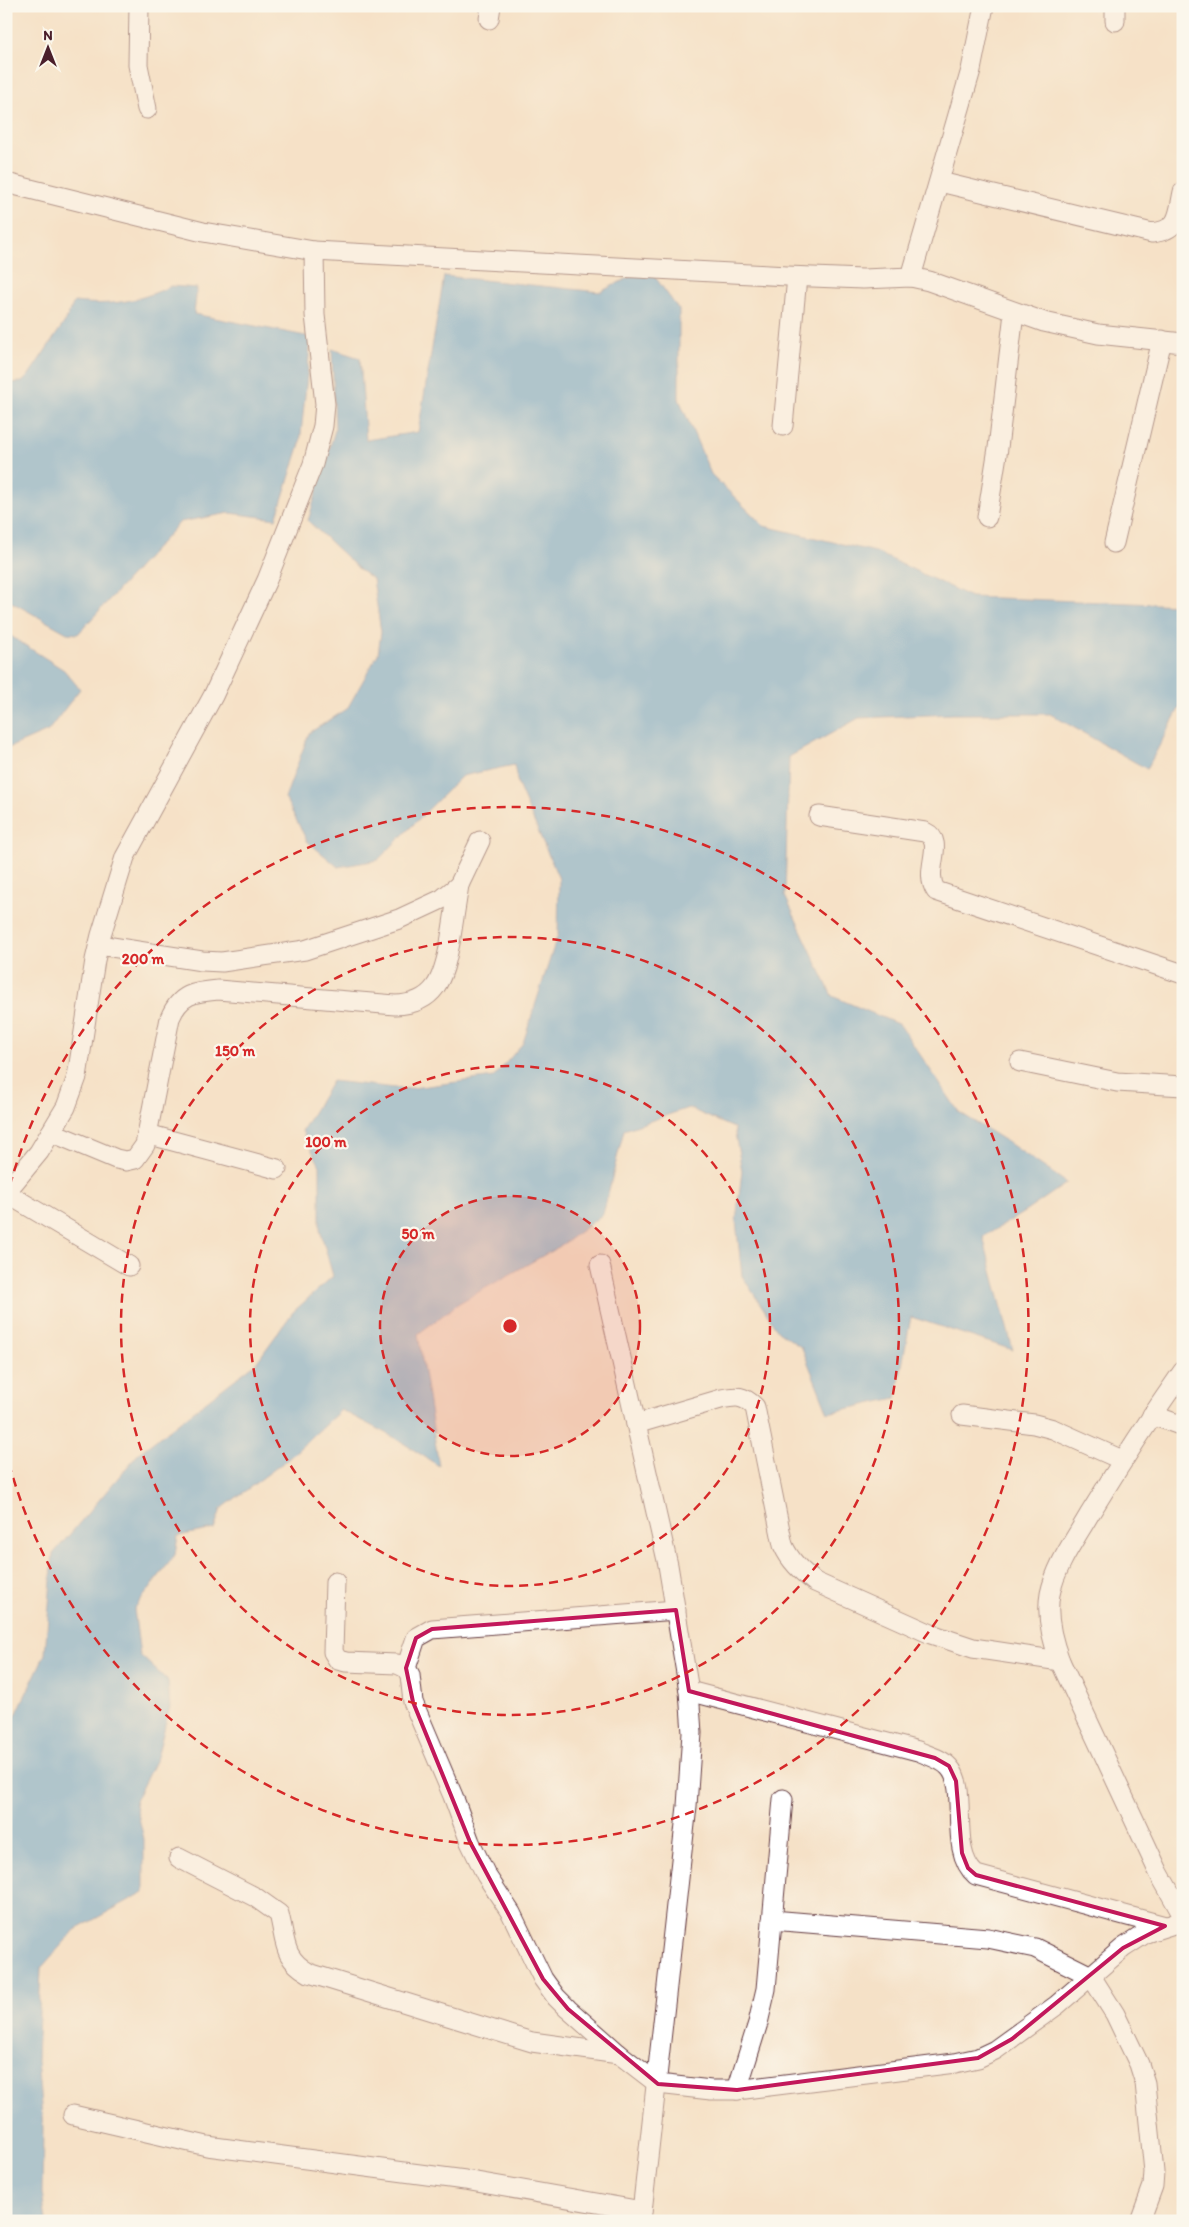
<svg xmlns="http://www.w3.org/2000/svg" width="1189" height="2227" font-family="Itim,sans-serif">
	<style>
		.water { fill: #5ba2d1; stroke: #52607e }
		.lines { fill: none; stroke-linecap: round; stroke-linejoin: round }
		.minor-casing { stroke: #643c42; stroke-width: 21 }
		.minor { stroke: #fff; stroke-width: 19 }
		.marked { fill: none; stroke: #c2185b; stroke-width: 4; stroke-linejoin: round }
		.ring { fill: none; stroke: #d62828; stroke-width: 2.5; stroke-dasharray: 9 6 }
		.centre { fill: #d62828; stroke: #fbf7ec; stroke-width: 2.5 }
		.ring-label { font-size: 15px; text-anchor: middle; font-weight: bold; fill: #d62828; stroke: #fbf7ec; stroke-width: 4.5; stroke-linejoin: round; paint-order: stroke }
	</style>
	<rect width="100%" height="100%" fill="#fbf7ec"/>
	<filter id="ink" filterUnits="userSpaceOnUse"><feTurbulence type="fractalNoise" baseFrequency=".02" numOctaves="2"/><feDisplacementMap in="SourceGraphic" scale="10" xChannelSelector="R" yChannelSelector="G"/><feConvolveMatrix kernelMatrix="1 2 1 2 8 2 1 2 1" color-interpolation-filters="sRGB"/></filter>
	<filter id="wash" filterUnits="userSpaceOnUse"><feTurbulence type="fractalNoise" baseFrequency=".0096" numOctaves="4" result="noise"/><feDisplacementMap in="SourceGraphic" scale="20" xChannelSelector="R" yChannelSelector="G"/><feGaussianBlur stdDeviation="1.12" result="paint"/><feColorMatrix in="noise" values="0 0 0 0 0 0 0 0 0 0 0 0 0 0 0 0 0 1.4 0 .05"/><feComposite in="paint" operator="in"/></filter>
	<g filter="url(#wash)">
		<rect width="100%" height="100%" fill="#f5e1c7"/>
		<g class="water">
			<polygon points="653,274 679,310 679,399 711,474 764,526 876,552 971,597 1183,605 1183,701 1147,769 1050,714 953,714 859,718 789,757 785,896 832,996 900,1025 959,1112 1012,1145 1067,1183 1026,1211 983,1237 1013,1350 911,1317 896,1398 828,1413 802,1348 778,1331 742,1276 736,1221 742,1171 734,1128 688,1108 624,1130 603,1214 562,1245 459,1303 418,1334 439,1466 395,1438 341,1410 288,1459 221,1509 214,1529 178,1536 175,1555 134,1609 140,1655 168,1681 170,1707 157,1757 135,1801 144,1839 144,1892 75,1930 41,1968 37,2060 43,2128 42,2193 46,2221 6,2221 6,1721 13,1721 45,1654 53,1554 139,1453 256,1363 293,1312 333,1276 320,1230 320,1166 302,1131 332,1081 405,1089 494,1077 523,1043 558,934 559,879 518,785 514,765 462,776 378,860 338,867 307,841 285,798 309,733 347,709 378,654 381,632 373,579 361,571 308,521 335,430 332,349 360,358 366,440 418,432 444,276 600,292 632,276"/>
			<path d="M 171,286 L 197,288 L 194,314 L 311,337 L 300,444 L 276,519 L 230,513 L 180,522 L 78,634 L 67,633 L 6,599 L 6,383 L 22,382 L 28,376 L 64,323 L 74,302 C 111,306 137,302 171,286 Z"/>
			<polygon points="6,633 64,670 80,689 48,731 6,749"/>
		</g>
	</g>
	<g filter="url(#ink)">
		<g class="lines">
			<g class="minor-casing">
				<g id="minor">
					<polyline points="139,6 138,65 147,109"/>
					<polyline points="489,19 491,6"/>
					<polyline points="1115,21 1115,6"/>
					<path d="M 940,182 L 1152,233 C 1180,230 1178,215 1183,192"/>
					<polyline points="6,183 203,232 314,251 787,276 863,279 911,277 929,281 1044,322 1098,334 1183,343"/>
					<polyline points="911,277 971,70 984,6"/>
					<polyline points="783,426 797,277"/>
					<polyline points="987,517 998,448 1014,313"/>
					<polyline points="1114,543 1162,340"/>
					<path d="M 819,816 L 925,832 C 947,842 922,870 936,891 L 1183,974"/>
					<polyline points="99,945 202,961 222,962 305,950 399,919 442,899 459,885 480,841"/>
					<polyline points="1020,1062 1117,1082 1183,1086"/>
					<path d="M 51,1132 L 116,1159 L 126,1161 L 135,1159 L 145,1145 L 170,1018 C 180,994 194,992 218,990 L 395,1005 C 436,1004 443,978 450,943 C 453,924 456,905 459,885"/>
					<polyline points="147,1134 277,1169"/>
					<polyline points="6,1192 39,1152 66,1107 77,1077 95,960 101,935 125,857 213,696 267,580 313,464 323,426 325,404 315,315 314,251"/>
					<polyline points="6,1193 129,1266"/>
					<polyline points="600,1265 668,1565 689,1691 692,1733 687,1806 641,2221"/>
					<path d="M 1183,1371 C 1150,1418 1119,1466 1089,1515 C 1074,1541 1056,1565 1050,1594 C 1046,1616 1052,1640 1060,1661 L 1159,1873 L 1183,1916"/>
					<polyline points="962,1415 1034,1424 1053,1429 1122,1460"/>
					<polyline points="1152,1415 1183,1426"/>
					<path d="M 636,1424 L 721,1399 C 737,1396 743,1395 755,1407 L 783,1545 C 790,1561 801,1571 815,1582 L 931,1634 L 973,1648 L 1060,1661"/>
					<polyline points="335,1582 333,1652 338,1660 346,1662 397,1664 406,1668 410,1675 413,1702 453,1796 470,1842 486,1875 511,1913 543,1979 556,1997 568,2009 619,2054 658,2084 711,2090 737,2090 955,2063 978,2058 995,2050 1057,2005 1123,1948 1146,1933 1183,1921"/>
					<polyline points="406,1668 416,1638 432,1629 676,1610"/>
					<path d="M 689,1691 L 918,1751 C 927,1755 942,1759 949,1767 C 970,1789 947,1850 976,1875 L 1165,1926"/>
					<path d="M 179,1858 L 255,1897 L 279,1914 C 286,1940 282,1958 309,1973 L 532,2042 L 619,2054"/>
					<polyline points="772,1920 988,1938 1035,1948 1091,1976 1115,2014 1139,2064 1145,2083 1154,2172 1153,2186 1140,2221"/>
					<polyline points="737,2090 758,2023 766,1989 783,1799"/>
					<polyline points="73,2115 207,2146 465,2180 642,2211"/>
				</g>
			</g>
			<use href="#minor" class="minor"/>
		</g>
	</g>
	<path d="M0 0H1189V2227H0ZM 676,1610 L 689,1691 L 935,1758 L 949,1766 L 956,1781 L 962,1853 L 968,1868 L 976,1875 L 1165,1926 L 1123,1948 L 1012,2039 L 978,2058 L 737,2090 L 658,2084 L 568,2009 L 543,1979 L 470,1842 L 413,1702 L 406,1668 L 416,1638 L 432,1629 Z" fill="#f5e1c7" fill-opacity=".55" fill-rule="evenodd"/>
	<path class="marked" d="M 676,1610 L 689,1691 L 935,1758 L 949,1766 L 956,1781 L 962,1853 L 968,1868 L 976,1875 L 1165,1926 L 1123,1948 L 1012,2039 L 978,2058 L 737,2090 L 658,2084 L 568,2009 L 543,1979 L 470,1842 L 413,1702 L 406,1668 L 416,1638 L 432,1629 Z"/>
	<circle cx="510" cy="1326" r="130" fill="#d62828" fill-opacity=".12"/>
	<g class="ring">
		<circle cx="510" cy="1326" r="130"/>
		<circle cx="510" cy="1326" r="260"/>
		<circle cx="510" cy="1326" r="389"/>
		<path d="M6 1200A519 519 0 1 1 6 1452"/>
	</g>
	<circle cx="510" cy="1326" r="8" class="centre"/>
	<g class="ring-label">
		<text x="143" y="964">200 m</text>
		<text x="235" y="1056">150 m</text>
		<text x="326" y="1147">100 m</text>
		<text x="418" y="1239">50 m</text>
	</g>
	<rect width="1189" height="2227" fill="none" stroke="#fbf7ec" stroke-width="25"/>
	<g transform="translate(48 48)" stroke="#fbf7ec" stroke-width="4" paint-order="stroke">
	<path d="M0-4L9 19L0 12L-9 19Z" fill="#4a1f2b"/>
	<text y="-8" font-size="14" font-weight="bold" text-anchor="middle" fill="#4a1f2b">N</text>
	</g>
</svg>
